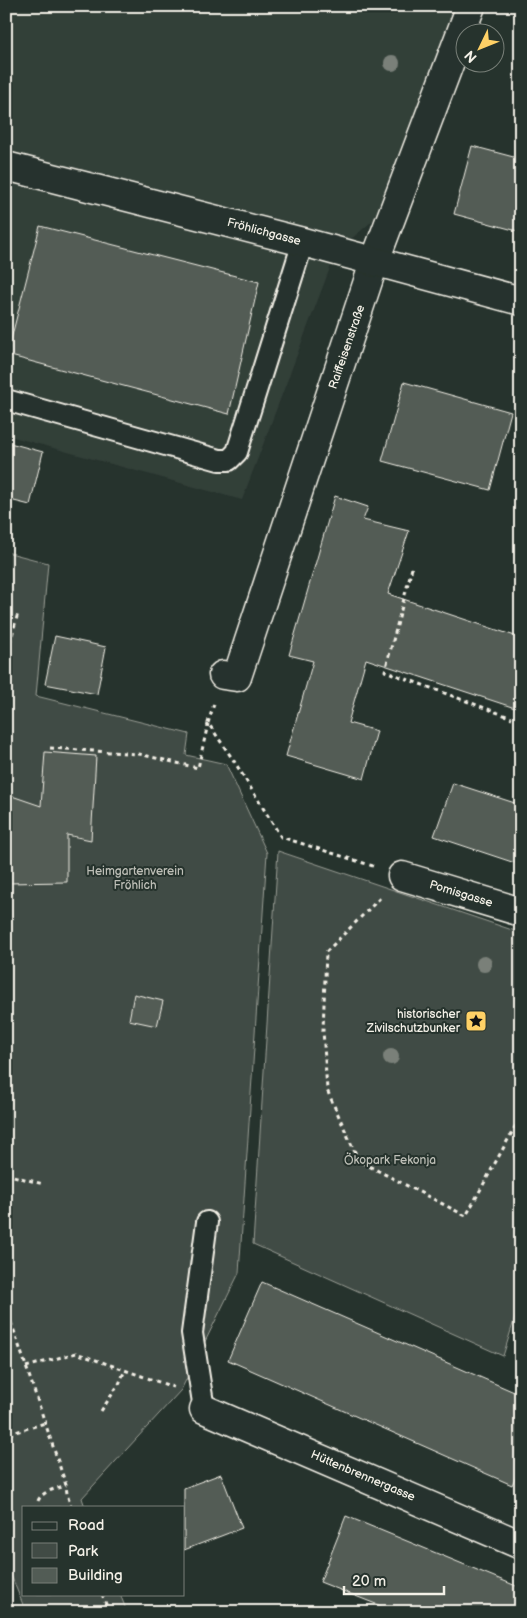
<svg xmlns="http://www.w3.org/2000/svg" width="527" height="1618" font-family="'Balsamiq Sans',sans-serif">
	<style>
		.built { fill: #333f39 }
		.green { fill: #414b45; stroke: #9a9e96 }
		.building { fill: #525c55; stroke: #f4f1e8 }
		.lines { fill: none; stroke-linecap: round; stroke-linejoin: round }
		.service-casing { stroke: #f4f1e8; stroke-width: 24 }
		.minor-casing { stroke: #f4f1e8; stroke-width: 31 }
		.tertiary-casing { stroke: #f4f1e8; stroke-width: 31 }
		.secondary-casing { stroke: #f4f1e8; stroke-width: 31 }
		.path { stroke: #f4f1e8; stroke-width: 3; stroke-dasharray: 4 4; stroke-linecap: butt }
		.service { stroke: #26332d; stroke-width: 20 }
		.minor { stroke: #26332d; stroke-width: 28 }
		.tertiary { stroke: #26332d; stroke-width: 28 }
		.secondary { stroke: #26332d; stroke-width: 28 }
		.tree { fill: #7a8079 }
		.labels { text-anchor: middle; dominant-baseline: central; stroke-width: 4; stroke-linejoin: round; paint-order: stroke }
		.street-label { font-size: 12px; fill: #f4f1e8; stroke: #26332d }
		.park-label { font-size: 12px; fill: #bebfb7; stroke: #26332d }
		.poi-label { font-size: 12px; fill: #f4f1e8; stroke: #26332d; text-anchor: end }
	</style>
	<rect width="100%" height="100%" fill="#26332d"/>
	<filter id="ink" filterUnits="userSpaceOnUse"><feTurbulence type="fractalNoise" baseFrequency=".02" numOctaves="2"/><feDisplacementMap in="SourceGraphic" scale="10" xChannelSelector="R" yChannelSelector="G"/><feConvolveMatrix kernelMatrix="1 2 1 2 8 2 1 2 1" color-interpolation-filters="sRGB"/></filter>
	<g filter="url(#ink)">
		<polygon class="built" points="6,6 471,6 398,199 336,252 242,500 6,435"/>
		<g class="green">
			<polygon points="6,552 48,563 36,696 189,734 186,755 226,764 267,853 239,1273 181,1390 82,1498 85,1507 24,1507 24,1594 120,1594 127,1612 26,1612 6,1563"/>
			<polygon points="278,851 521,933 521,1298 503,1356 253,1244"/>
		</g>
		<g class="building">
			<polygon points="472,146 521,159 521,232 454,214"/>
			<polygon points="40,226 259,282 229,414 7,355"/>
			<polygon points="404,382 511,412 490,490 382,461"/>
			<polygon points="6,442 43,452 30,505 6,499"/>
			<polygon points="335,496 368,507 363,520 409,531 388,594 521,638 521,710 366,659 348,723 377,731 364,779 286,756 313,661 289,655"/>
			<polygon points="55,636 106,647 97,694 45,684"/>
			<polygon points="45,752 96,756 91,840 67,835 67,882 6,883 6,794 41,806"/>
			<polygon points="453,783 521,805 521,865 434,836"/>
			<polygon points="134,994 163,1001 157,1026 129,1020"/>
			<polygon points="262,1282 521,1395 521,1465 512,1485 228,1360"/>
			<polygon points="221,1474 242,1528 184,1550 184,1488"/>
			<polygon points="346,1516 521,1588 521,1612 396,1612 320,1582"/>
		</g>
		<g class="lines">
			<g class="service-casing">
				<g id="service">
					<polyline points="6,400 219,460 229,460 237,452 303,242"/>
					<polyline points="204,1409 192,1333 207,1222"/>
				</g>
			</g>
			<g class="minor-casing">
				<g id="minor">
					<polyline points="223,675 237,677 374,263"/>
					<polyline points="402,876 521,912"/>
					<polyline points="204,1409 521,1545"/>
				</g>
			</g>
			<g class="tertiary-casing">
				<polyline id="tertiary" points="374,263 471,6"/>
			</g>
			<g class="secondary-casing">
				<polyline id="secondary" points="6,166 303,242 521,301"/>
			</g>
			<g class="path">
				<polyline points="412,568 385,671 512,718"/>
				<polyline points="6,624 15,626"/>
				<polyline points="6,658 18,613"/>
				<polyline points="214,704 208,723 234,761 281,837 373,866"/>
				<polyline points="50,748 139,754 198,768 208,724"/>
				<polyline points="380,898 326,952 323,1030 327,1090 359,1161 466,1216 521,1116"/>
				<polyline points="6,1174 43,1184"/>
				<polyline points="6,1307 66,1485 67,1494 71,1507"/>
				<polyline points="26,1367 76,1353 173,1387"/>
				<polyline points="101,1411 119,1384 125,1370"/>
				<polyline points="9,1434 45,1423"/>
				<path d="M 38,1501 C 42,1491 56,1489 66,1485"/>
				<polyline points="102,1594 109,1612"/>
			</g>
			<use href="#service" class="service"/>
			<use href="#minor" class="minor"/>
			<use href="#tertiary" class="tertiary"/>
			<use href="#secondary" class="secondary"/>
		</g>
		<g class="tree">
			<circle cx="392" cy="63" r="8"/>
			<circle cx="484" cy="964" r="8"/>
			<circle cx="391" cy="1057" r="8"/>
		</g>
	</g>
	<defs>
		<g id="sight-square" transform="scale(1.125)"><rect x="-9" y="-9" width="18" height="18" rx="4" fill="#ffd166" stroke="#26332d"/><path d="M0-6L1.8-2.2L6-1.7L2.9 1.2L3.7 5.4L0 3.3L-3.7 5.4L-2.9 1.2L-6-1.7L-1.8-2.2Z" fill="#111"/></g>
	</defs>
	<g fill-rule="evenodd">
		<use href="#sight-square" x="476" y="1021"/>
	</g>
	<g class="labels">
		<g class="street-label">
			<text transform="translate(264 232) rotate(15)">Fröhlichgasse</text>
			<text transform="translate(347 347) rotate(-71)">Raiffeisenstraße</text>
			<text transform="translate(461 894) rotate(17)">Pomisgasse</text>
			<text transform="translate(363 1476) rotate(23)">Hüttenbrennergasse</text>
		</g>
		<g class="park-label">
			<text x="135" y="871">Heimgartenverein<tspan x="135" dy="14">Fröhlich</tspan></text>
			<text x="390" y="1160">Ökopark Fekonja</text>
		</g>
		<g class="poi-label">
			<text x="460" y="1014">historischer<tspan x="460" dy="14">Zivilschutzbunker</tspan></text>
		</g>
	</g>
	<rect width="527" height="1618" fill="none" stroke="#26332d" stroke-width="25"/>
	<rect x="12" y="12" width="502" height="1593" fill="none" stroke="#f4f1e8" stroke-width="2" filter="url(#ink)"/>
	<rect x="22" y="1506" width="162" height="90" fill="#26332d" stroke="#787f78"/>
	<rect x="32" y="1522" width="25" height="8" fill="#26332d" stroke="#787f78"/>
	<text x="68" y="1530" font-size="15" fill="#f4f1e8">Road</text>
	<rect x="32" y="1543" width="25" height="15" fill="#414b45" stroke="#787f78"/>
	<text x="68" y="1556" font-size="15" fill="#f4f1e8">Park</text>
	<rect x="32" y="1568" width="25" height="15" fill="#525c55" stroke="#787f78"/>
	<text x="68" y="1580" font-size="15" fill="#f4f1e8">Building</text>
	<g transform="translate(480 48) rotate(227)"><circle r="24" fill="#26332d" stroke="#787f78"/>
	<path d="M0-4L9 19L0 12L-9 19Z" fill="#ffd166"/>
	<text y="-8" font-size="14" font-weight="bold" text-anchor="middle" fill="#f4f1e8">N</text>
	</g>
	<path d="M344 1586v8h100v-8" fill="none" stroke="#f4f1e8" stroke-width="2.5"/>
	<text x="352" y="1586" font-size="15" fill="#f4f1e8" stroke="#26332d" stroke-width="4" paint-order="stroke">20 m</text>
</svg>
